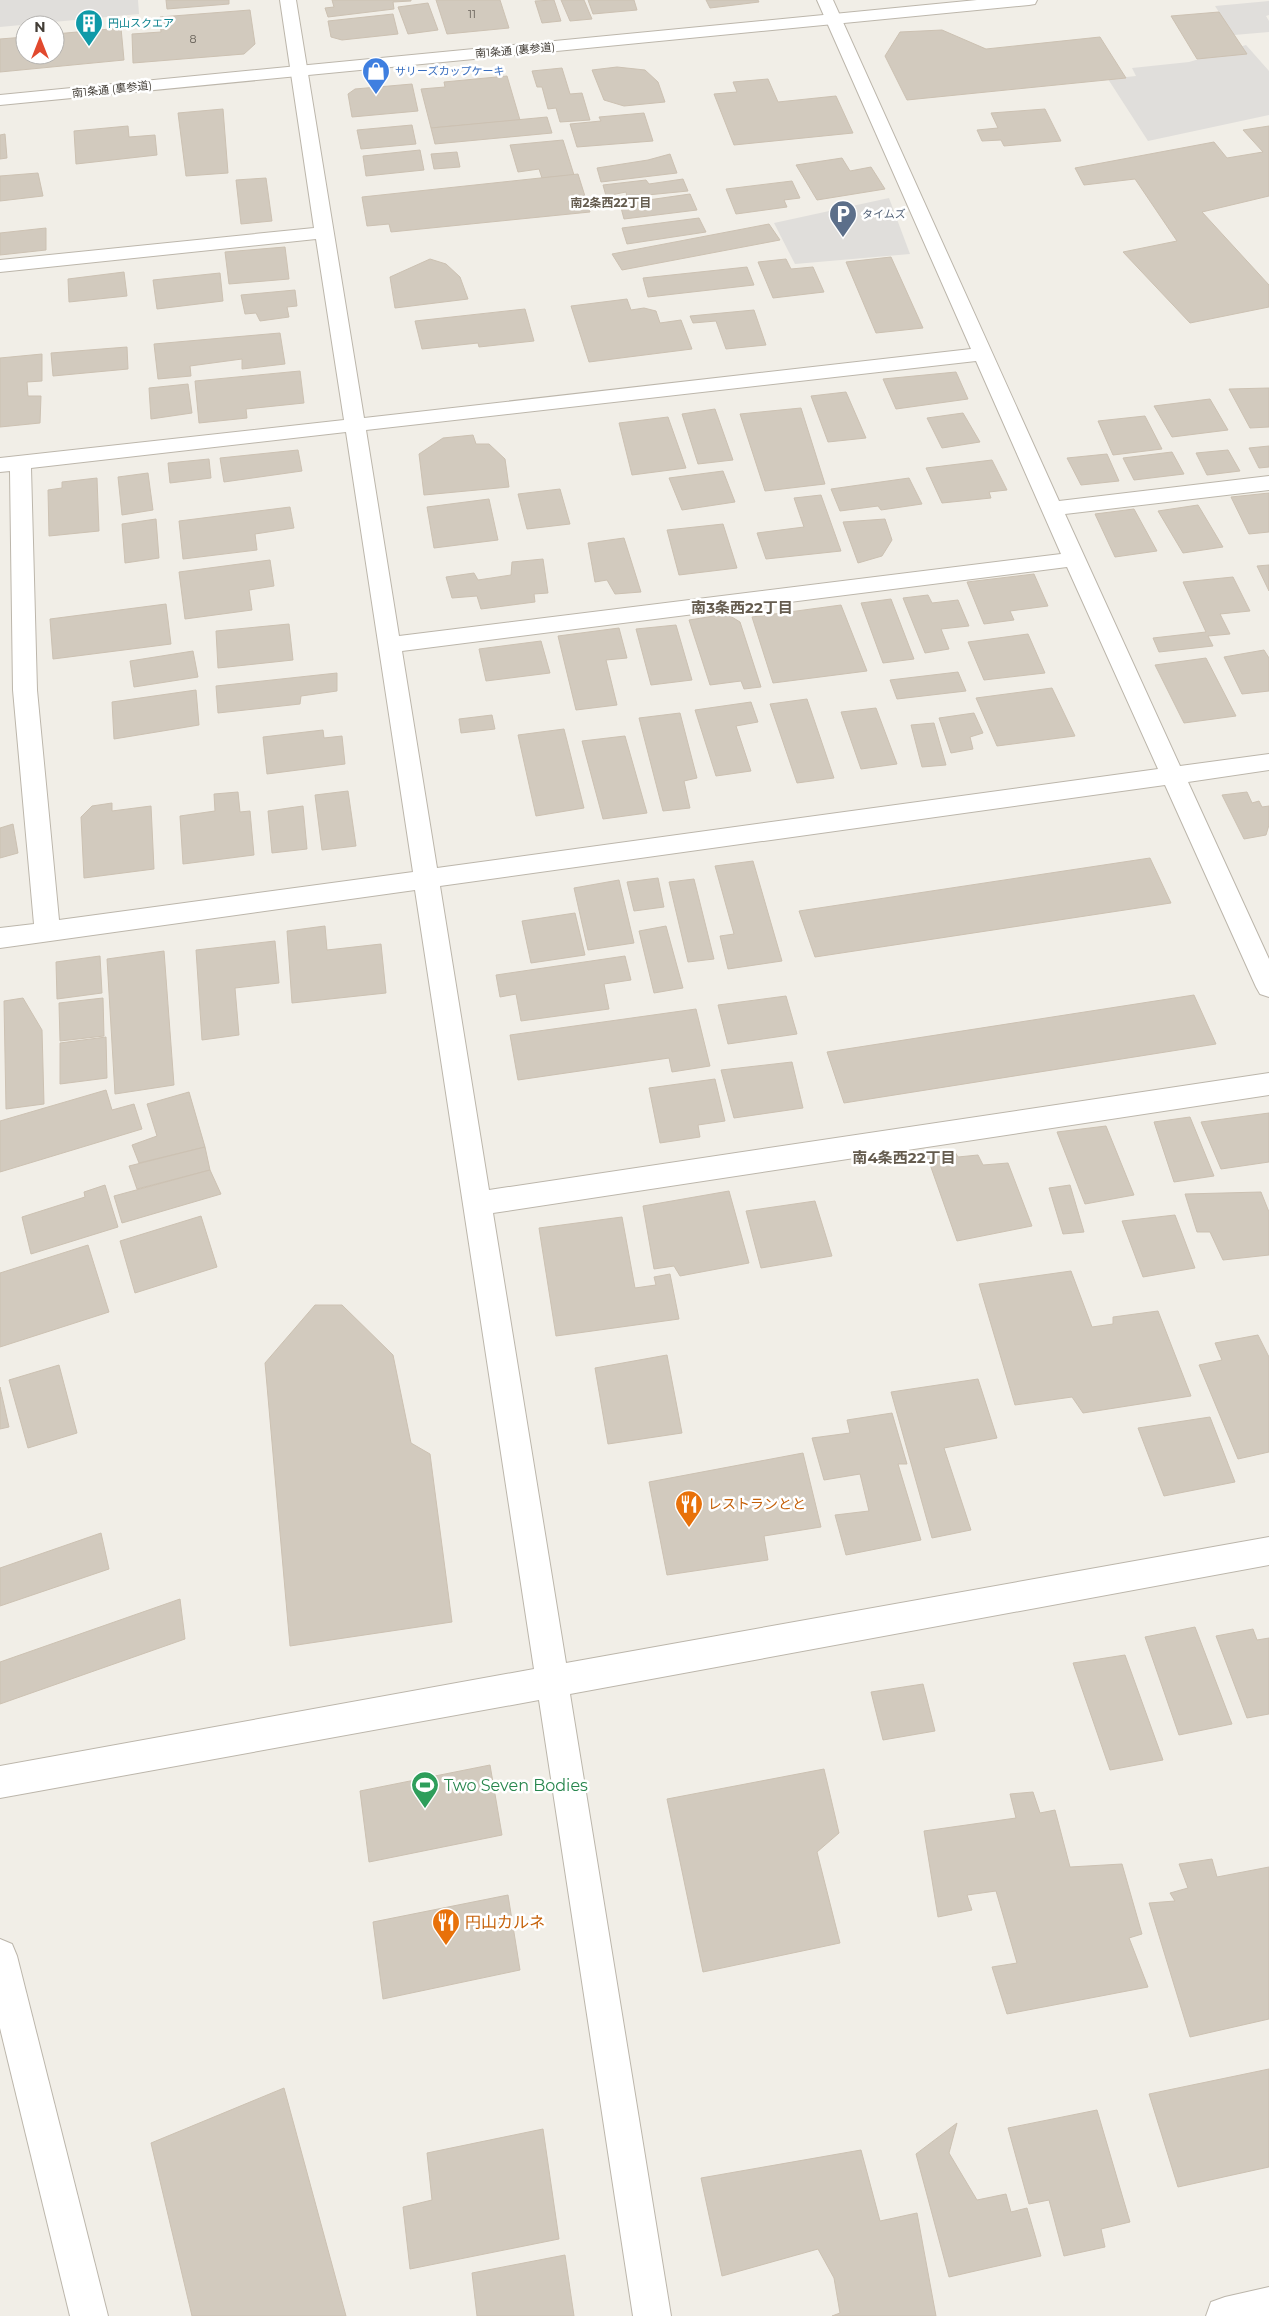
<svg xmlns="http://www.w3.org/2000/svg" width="1269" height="2316" font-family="Montserrat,'Noto Sans JP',sans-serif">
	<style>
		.parking { fill: #e0dedb }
		.building { fill: #d2cabe; stroke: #ccc1b2 }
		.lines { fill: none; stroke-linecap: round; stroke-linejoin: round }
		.minor-casing { stroke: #bcb6ab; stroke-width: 2 }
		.tertiary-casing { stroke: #bcb6ab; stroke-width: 2 }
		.minor { fill: #fff; fill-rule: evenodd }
		.tertiary { fill: #fff; fill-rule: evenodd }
		.labels { text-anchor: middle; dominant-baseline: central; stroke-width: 5; stroke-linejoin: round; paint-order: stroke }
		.number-label { font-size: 11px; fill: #676159 }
		.far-culture-label { font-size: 11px; fill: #0d838f; stroke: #fff; text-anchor: start }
		.far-street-label { font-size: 11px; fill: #433e37; stroke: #fff }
		.far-shop-label { font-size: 11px; fill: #366cbe; stroke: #fff; text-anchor: start }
		.far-service-label { font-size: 11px; fill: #4e5e75; stroke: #fff; text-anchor: start }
		.far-neighbourhood-label { font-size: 12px; font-weight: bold; fill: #655c4f; stroke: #fff }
		.food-label { font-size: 14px; fill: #c56008; stroke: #fff; text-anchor: start }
		.neighbourhood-label { font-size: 15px; font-weight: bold; fill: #655c4f; stroke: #fff }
		.near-leisure-label { font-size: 16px; fill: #27864d; stroke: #fff; text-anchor: start }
		.near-food-label { font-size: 16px; fill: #c56008; stroke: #fff; text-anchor: start }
	</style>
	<rect width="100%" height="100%" fill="#f1eee7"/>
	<g class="parking">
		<polygon points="0,0 138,0 139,14 0,27"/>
		<polygon points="1269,1 1269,15 1266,16 1269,21 1269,32 1234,35 1215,6"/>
		<polygon points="1246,45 1269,71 1269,115 1148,141 1108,79 1136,76 1132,68 1189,62"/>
		<polygon points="889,198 910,254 795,264 774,223"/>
	</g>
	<g class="building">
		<polygon points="166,0 229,0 229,4 167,9"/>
		<polygon points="332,0 411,0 411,1 393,2 394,9 328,17 325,8 334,7"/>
		<polygon points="436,0 500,0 509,28 447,34"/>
		<polygon points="554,0 561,21 542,23 535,1"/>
		<polygon points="561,0 584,0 592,19 570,21"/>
		<polygon points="588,0 634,0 637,10 593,14"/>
		<polygon points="706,0 758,0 759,2 710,8"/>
		<polygon points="428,3 438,30 408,34 398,7"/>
		<polygon points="250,10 255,44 244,54 133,63 132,34 161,32 160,17"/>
		<polygon points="1219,12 1247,54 1197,59 1171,16"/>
		<polygon points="393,14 398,34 342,40 331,37 328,21"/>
		<polygon points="121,28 124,60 0,72 0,39 25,37 25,55 55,55 55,34"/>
		<polygon points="942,30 986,49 1100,37 1126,78 907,100 885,56 900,32"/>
		<polygon points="617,67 645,70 658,82 665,102 624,106 604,100 592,70"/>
		<polygon points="562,68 570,94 582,93 590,120 560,122 556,108 548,109 542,87 537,87 532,71"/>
		<polygon points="507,76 520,120 431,128 421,89 445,87 444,82"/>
		<polygon points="768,79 778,102 836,96 853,133 734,145 714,94 737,92 733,82"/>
		<polygon points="412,84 418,111 352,117 348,94 355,89"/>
		<polygon points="223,109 228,173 186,176 178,113"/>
		<polygon points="1045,109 1061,141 1004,146 1001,140 982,141 977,130 998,128 991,113"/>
		<polygon points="644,113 653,141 577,147 570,124 601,121 599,117"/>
		<polygon points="547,117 552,133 435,144 431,128"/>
		<polygon points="412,125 416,144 361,149 357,130"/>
		<polygon points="128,126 129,137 155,135 157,155 76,164 74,131"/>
		<polygon points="1269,126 1269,196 1202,212 1269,285 1269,307 1190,323 1123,252 1177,241 1135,179 1084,185 1075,168 1214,142 1227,158 1263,152 1243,130"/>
		<polygon points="5,134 7,158 0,159 0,135"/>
		<polygon points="563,140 574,175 542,178 539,169 518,172 510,145"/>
		<polygon points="420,150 424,170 366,176 363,156"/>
		<polygon points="457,152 460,167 434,169 431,154"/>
		<polygon points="670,154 677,173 601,182 597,168 648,160"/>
		<polygon points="842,158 850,171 871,167 885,189 817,200 796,165"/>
		<polygon points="38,173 43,196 0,201 0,176"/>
		<polygon points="578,174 590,212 391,232 389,224 367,226 362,197"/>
		<polygon points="266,178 272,221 241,224 236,180"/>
		<polygon points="683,179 688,191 627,197 626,192 606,196 603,185 646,180 649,184"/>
		<polygon points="792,181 800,198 784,200 787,207 736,214 726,189"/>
		<polygon points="690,194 697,210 624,219 620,204"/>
		<polygon points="699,218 706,232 627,244 622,228"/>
		<polygon points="769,224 780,240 622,270 612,254"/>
		<polygon points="46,228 46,250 0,255 0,233"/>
		<polygon points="285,247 289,279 229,284 225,252"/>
		<polygon points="891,257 923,328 876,333 846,262"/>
		<polygon points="430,259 446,264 460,277 468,299 395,308 390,277"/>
		<polygon points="786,259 791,269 813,267 824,292 773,298 758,262"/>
		<polygon points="747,267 754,285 648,297 643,278"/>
		<polygon points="124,272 127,296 69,302 68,279"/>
		<polygon points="220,273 223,301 157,309 153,280"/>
		<polygon points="295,290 297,306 287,307 289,317 260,321 256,313 245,314 241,295"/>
		<polygon points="627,299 631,310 644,308 656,311 660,323 681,320 692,349 589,362 571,306"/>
		<polygon points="525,309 534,341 479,347 478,343 422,349 415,321"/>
		<polygon points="754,310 766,345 726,349 716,321 693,323 690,316"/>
		<polygon points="280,333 285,364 242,369 242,359 190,366 191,376 158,379 154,344"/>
		<polygon points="127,347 128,369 53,376 51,353"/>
		<polygon points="42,354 42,381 27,382 28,396 41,396 40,423 0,427 0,358"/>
		<polygon points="300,371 304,403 246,409 247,418 199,423 195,381"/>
		<polygon points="956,372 968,399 896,409 883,379"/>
		<polygon points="188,384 192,413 151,419 149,388"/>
		<polygon points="1269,388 1269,427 1250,428 1229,389"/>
		<polygon points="846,392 866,438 828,442 811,396"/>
		<polygon points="1210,399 1228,430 1172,437 1154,406"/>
		<polygon points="801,408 825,484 765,491 740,414"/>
		<polygon points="715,409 733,460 698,464 682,414"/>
		<polygon points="963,413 980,442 942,448 927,418"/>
		<polygon points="1145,416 1162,449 1113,455 1098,421"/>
		<polygon points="668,417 686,468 632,475 619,423"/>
		<polygon points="473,435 476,444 489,444 505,459 509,487 424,495 419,454 443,438"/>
		<polygon points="1269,446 1269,467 1259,468 1249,448"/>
		<polygon points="298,450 302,471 224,482 220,458"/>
		<polygon points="1228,450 1240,471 1207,475 1196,453"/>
		<polygon points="1172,452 1184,474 1134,480 1123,458"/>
		<polygon points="1107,454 1119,481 1081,485 1067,458"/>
		<polygon points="209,459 211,478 170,483 168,463"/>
		<polygon points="992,460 1007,490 989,492 991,498 942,503 926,468"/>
		<polygon points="723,471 735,502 682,510 669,478"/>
		<polygon points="148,473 153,510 122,515 118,477"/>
		<polygon points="97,478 99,531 49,536 48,490 62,488 62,482"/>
		<polygon points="909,478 922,504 881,510 878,506 840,511 831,489"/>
		<polygon points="560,489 570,524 527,529 518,494"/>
		<polygon points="1269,493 1269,532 1249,534 1231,497"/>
		<polygon points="821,495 841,551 766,559 757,533 804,527 794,498"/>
		<polygon points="489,499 498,540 434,548 427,507"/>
		<polygon points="1198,505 1223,547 1183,553 1158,511"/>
		<polygon points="290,507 294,528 255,534 257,550 183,559 179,521"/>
		<polygon points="1134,509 1157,551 1115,557 1095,514"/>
		<polygon points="156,519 159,558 125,563 122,524"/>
		<polygon points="885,519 892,540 882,556 858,563 843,522"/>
		<polygon points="723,524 737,568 679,575 667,530"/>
		<polygon points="624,538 641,592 615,594 607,580 595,582 588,543"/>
		<polygon points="543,559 548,593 534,594 535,602 481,609 477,596 452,598 446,577 474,573 478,580 511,575 512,562"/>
		<polygon points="270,560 274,586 249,590 252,610 185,619 179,572"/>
		<polygon points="1269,565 1269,591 1257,566"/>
		<polygon points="1034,574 1048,606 1010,611 1014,620 984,624 967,582"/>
		<polygon points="1233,577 1250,611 1220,614 1230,634 1208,636 1213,646 1159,652 1153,638 1206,632 1183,582"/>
		<polygon points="928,595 932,603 958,600 969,626 941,629 949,649 925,653 903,598"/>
		<polygon points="891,599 914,659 883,663 861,603"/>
		<polygon points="166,604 171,644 53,659 50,619"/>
		<polygon points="841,605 867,671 773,683 752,617"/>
		<polygon points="727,614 740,622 761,687 744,689 741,681 710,685 689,620"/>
		<polygon points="289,624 293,660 218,668 216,631"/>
		<polygon points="676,625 692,680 651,685 636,629"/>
		<polygon points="619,628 627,658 606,660 617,705 576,710 558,636"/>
		<polygon points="1028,634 1045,673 984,680 968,642"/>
		<polygon points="541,641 550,673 486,681 479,649"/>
		<polygon points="1264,650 1269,658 1269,691 1242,694 1224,657"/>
		<polygon points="193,651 198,677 134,687 130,661"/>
		<polygon points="1206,658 1236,716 1184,723 1155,665"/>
		<polygon points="958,672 966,691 897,699 890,680"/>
		<polygon points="337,673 337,691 301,696 300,704 218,713 216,686"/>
		<polygon points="1052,688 1075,736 997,746 976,698"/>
		<polygon points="196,690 199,725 114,739 112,702"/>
		<polygon points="807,699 834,778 797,783 770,704"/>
		<polygon points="751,702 758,722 736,726 751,771 716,776 695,710"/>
		<polygon points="876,708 897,764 861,769 841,712"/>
		<polygon points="680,713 697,778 684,781 690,808 663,811 639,718"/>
		<polygon points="974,713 983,733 970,737 973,749 951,753 939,718"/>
		<polygon points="492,715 495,729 461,733 459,719"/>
		<polygon points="934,723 946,765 922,767 911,725"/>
		<polygon points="564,729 584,808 536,816 518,735"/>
		<polygon points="323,730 324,738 342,736 345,764 267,774 263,737"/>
		<polygon points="625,736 647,813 603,819 582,741"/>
		<polygon points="348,791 356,846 322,850 315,795"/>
		<polygon points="238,792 240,812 250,811 254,855 183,864 180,816 215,811 214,794"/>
		<polygon points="1247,792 1252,803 1259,801 1262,807 1269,806 1269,825 1266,835 1244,839 1222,795"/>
		<polygon points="112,803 112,811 151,806 154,869 84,878 81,817 92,806"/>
		<polygon points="303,806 307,849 272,853 268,811"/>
		<polygon points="13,824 18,853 0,858 0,828"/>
		<polygon points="1150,858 1171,903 815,957 799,911"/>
		<polygon points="753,861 782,961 728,969 720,936 734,934 715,866"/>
		<polygon points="658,878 664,907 634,911 627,882"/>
		<polygon points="694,879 714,959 688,962 669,882"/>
		<polygon points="619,880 634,943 588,950 574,888"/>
		<polygon points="575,913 585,955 531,963 522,921"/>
		<polygon points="325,926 327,950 381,944 386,993 292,1003 287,931"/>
		<polygon points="666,926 683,988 654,993 639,931"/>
		<polygon points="275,941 279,983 235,988 239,1035 202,1040 196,950"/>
		<polygon points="164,951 174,1085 115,1094 107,959"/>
		<polygon points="100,956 102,993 57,999 56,962"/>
		<polygon points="625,956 631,980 604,984 609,1009 521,1021 516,994 500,997 496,975"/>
		<polygon points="1194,995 1216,1044 844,1103 827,1052"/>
		<polygon points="786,996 797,1034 728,1044 718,1005"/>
		<polygon points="23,998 42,1030 44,1104 6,1109 4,1001"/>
		<polygon points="103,998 104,1036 60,1041 59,1003"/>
		<polygon points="696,1009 710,1066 672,1072 669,1058 518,1080 510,1035"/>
		<polygon points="106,1037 107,1078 60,1084 60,1043"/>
		<polygon points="792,1062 803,1108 734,1118 721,1070"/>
		<polygon points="715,1079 725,1121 698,1125 700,1137 660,1143 649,1088"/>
		<polygon points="106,1090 112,1110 134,1104 142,1129 0,1172 0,1121"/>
		<polygon points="189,1092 205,1147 139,1163 132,1145 157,1136 147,1104"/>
		<polygon points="1269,1113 1269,1162 1221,1169 1201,1122"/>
		<polygon points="1190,1117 1214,1176 1174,1182 1154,1122"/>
		<polygon points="1106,1126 1134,1195 1085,1204 1057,1132"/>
		<polygon points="205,1147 210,1170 137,1189 129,1166"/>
		<polygon points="955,1152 958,1157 978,1155 983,1165 1008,1163 1032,1226 957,1241 927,1156"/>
		<polygon points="210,1170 221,1194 122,1223 114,1196"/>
		<polygon points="105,1185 118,1227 31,1254 22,1217 85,1197 84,1192"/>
		<polygon points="1070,1185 1084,1232 1063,1234 1049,1188"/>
		<polygon points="729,1191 749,1263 680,1276 674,1266 654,1269 643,1206"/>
		<polygon points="1261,1192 1269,1212 1269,1255 1223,1260 1210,1232 1197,1232 1185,1194"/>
		<polygon points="815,1201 832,1256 761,1268 746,1211"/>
		<polygon points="1175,1215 1195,1268 1143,1277 1122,1221"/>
		<polygon points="201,1216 217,1267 135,1293 120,1241"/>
		<polygon points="622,1217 635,1288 656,1285 654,1277 670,1274 679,1319 556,1336 539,1228"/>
		<polygon points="88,1245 109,1312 0,1347 0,1273"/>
		<polygon points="1071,1271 1092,1327 1113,1324 1113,1317 1158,1311 1191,1396 1083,1413 1072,1397 1015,1405 979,1284"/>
		<polygon points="315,1305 342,1305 393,1355 411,1443 430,1454 452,1622 290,1646 265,1363"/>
		<polygon points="1258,1335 1269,1357 1269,1452 1238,1459 1199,1365 1222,1360 1215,1343"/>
		<polygon points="667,1355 682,1433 608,1444 595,1368"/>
		<polygon points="59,1365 77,1433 28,1448 9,1380"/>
		<polygon points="978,1379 997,1438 944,1448 971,1530 932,1538 891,1392"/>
		<polygon points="0,1387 9,1427 0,1429"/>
		<polygon points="892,1413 907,1464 898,1464 921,1540 846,1555 835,1515 869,1511 860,1474 824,1480 812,1438 850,1433 847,1420"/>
		<polygon points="1210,1417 1235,1482 1164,1496 1138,1428"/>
		<polygon points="803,1453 821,1527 764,1536 768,1560 667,1575 649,1482"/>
		<polygon points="101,1533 109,1569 0,1606 0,1568"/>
		<polygon points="180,1599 185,1639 0,1704 0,1662"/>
		<polygon points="1195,1627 1232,1724 1179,1735 1145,1637"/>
		<polygon points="1253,1629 1257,1640 1269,1638 1269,1714 1247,1718 1216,1636"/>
		<polygon points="1125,1655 1163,1760 1110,1770 1073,1663"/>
		<polygon points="923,1684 935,1731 883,1740 871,1692"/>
		<polygon points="490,1765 502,1835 369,1862 360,1791"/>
		<polygon points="824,1769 839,1833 817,1852 840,1943 703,1972 667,1799"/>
		<polygon points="1033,1792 1040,1813 1055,1810 1070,1867 1122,1864 1142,1934 1129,1938 1148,1987 1007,2014 992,1967 1017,1963 996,1891 967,1895 972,1910 938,1917 924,1831 1016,1818 1010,1794"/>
		<polygon points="1212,1859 1217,1877 1269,1867 1269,2019 1190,2037 1149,1903 1175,1901 1170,1893 1188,1888 1179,1864"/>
		<polygon points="508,1895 520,1970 383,1999 373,1922"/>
		<polygon points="1269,2069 1269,2167 1178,2187 1149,2094"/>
		<polygon points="284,2088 346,2316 192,2316 151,2143"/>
		<polygon points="1097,2110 1130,2222 1101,2229 1105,2247 1064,2256 1049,2200 1029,2204 1008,2128"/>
		<polygon points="957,2123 949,2153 977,2200 1006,2194 1011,2212 1027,2208 1041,2256 949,2277 916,2154"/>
		<polygon points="543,2129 559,2239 410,2269 403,2207 432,2200 427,2153"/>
		<polygon points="861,2150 880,2221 917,2213 936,2316 832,2316 840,2313 834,2278 818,2249 722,2276 701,2178"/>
		<polygon points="565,2255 574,2316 477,2316 472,2273"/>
	</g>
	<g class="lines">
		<g class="minor-casing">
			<g id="minor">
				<path d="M 280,0 L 296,0 L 364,418 L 971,349 L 817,0 L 833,0 L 1059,501 L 1269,476 L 1269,490 L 1065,514 L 1180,766 L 1269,754 L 1269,770 L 1188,782 L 1269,959 L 1269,997 L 1260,994 L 1256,987 L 1165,785 L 440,886 L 489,1190 L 1269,1073 L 1269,1095 L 493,1213 L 566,1663 L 1269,1537 L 1269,1565 L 570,1694 L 671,2316 L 633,2316 L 539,1700 L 0,1798 L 0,1766 L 534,1669 L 415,890 L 0,948 L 0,928 L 34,924 L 13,690 L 10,471 L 0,472 L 0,458 L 344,420 L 316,239 L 0,272 L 0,260 L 314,228 ZM 976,361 L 1061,554 L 399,636 L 366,430 ZM 346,432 L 413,872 L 59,920 L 37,690 L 31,468 ZM 1067,567 L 1158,769 L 437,868 L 402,651 Z"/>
				<polygon points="0,1939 12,1944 17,1956 108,2316 70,2316 0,2028"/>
				<polygon points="1269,2287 1269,2316 1206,2316 1211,2302 1225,2297"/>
			</g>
		</g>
		<g class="tertiary-casing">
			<polygon id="tertiary" points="977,0 1037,0 1035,4 1029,5 0,105 0,95"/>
		</g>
		<use href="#minor" class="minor"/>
		<use href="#tertiary" class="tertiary"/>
	</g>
	<defs>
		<g id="building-pin" transform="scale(1.4375)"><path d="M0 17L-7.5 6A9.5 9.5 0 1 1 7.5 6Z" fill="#0f9aa8" stroke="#fff"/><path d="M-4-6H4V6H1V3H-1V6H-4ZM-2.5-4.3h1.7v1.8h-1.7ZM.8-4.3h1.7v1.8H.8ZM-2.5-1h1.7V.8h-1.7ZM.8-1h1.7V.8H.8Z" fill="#fff"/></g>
		<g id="shop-pin" transform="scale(1.4375)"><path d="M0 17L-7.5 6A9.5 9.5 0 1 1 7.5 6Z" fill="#3f7fe0" stroke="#fff"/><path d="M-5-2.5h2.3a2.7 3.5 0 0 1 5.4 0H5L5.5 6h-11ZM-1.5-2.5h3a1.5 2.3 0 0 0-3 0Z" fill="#fff"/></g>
		<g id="parking-pin" transform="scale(1.4375)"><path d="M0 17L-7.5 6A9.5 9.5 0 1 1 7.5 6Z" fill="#5c6f8a" stroke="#fff"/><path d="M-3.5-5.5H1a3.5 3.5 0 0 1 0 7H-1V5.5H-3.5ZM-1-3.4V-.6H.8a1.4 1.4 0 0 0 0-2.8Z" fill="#fff"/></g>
		<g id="restaurant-pin" transform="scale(1.4375)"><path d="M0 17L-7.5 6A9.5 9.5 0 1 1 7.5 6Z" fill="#e8710a" stroke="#fff"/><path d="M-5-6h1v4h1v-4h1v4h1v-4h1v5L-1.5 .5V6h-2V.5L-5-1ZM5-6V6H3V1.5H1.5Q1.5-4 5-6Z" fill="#fff"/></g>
		<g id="stadium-pin" transform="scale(1.4375)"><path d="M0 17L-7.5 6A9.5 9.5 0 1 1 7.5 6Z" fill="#2e9e5b" stroke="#fff"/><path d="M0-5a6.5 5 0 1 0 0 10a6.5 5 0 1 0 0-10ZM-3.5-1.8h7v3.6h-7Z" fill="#fff"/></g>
	</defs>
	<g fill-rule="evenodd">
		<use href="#building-pin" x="89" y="23"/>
		<use href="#shop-pin" x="376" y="71"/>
		<use href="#parking-pin" x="843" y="214"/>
		<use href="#restaurant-pin" x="689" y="1504"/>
		<use href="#stadium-pin" x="425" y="1785"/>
		<use href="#restaurant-pin" x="446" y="1922"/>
	</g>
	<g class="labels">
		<g class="number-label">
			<text x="472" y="14">11</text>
			<text x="193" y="39">8</text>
		</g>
		<g class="far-culture-label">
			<text x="108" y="23">円山スクエア</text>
		</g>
		<g class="far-street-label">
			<text transform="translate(515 50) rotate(-5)">南1条通 (裏参道)</text>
			<text transform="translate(112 89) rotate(-6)">南1条通 (裏参道)</text>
		</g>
		<g class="far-shop-label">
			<text x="395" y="71">サリーズカップケーキ</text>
		</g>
		<g class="far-service-label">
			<text x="862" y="214">タイムズ</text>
		</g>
		<g class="far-neighbourhood-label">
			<text x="611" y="202">南2条西22丁目</text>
		</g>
		<g class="food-label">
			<text x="708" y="1504">レストランとと</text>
		</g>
		<g class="neighbourhood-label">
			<text x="742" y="607">南3条西22丁目</text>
			<text x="904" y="1157">南4条西22丁目</text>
		</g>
		<g class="near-leisure-label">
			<text x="444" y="1785">Two Seven Bodies</text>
		</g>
		<g class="near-food-label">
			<text x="465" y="1922">円山カルネ</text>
		</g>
	</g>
	<g transform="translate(40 40)"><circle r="24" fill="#ffffff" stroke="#b4b2af"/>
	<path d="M0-4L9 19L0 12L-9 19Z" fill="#e1492e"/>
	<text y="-8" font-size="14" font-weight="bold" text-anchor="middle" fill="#433e37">N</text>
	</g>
</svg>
